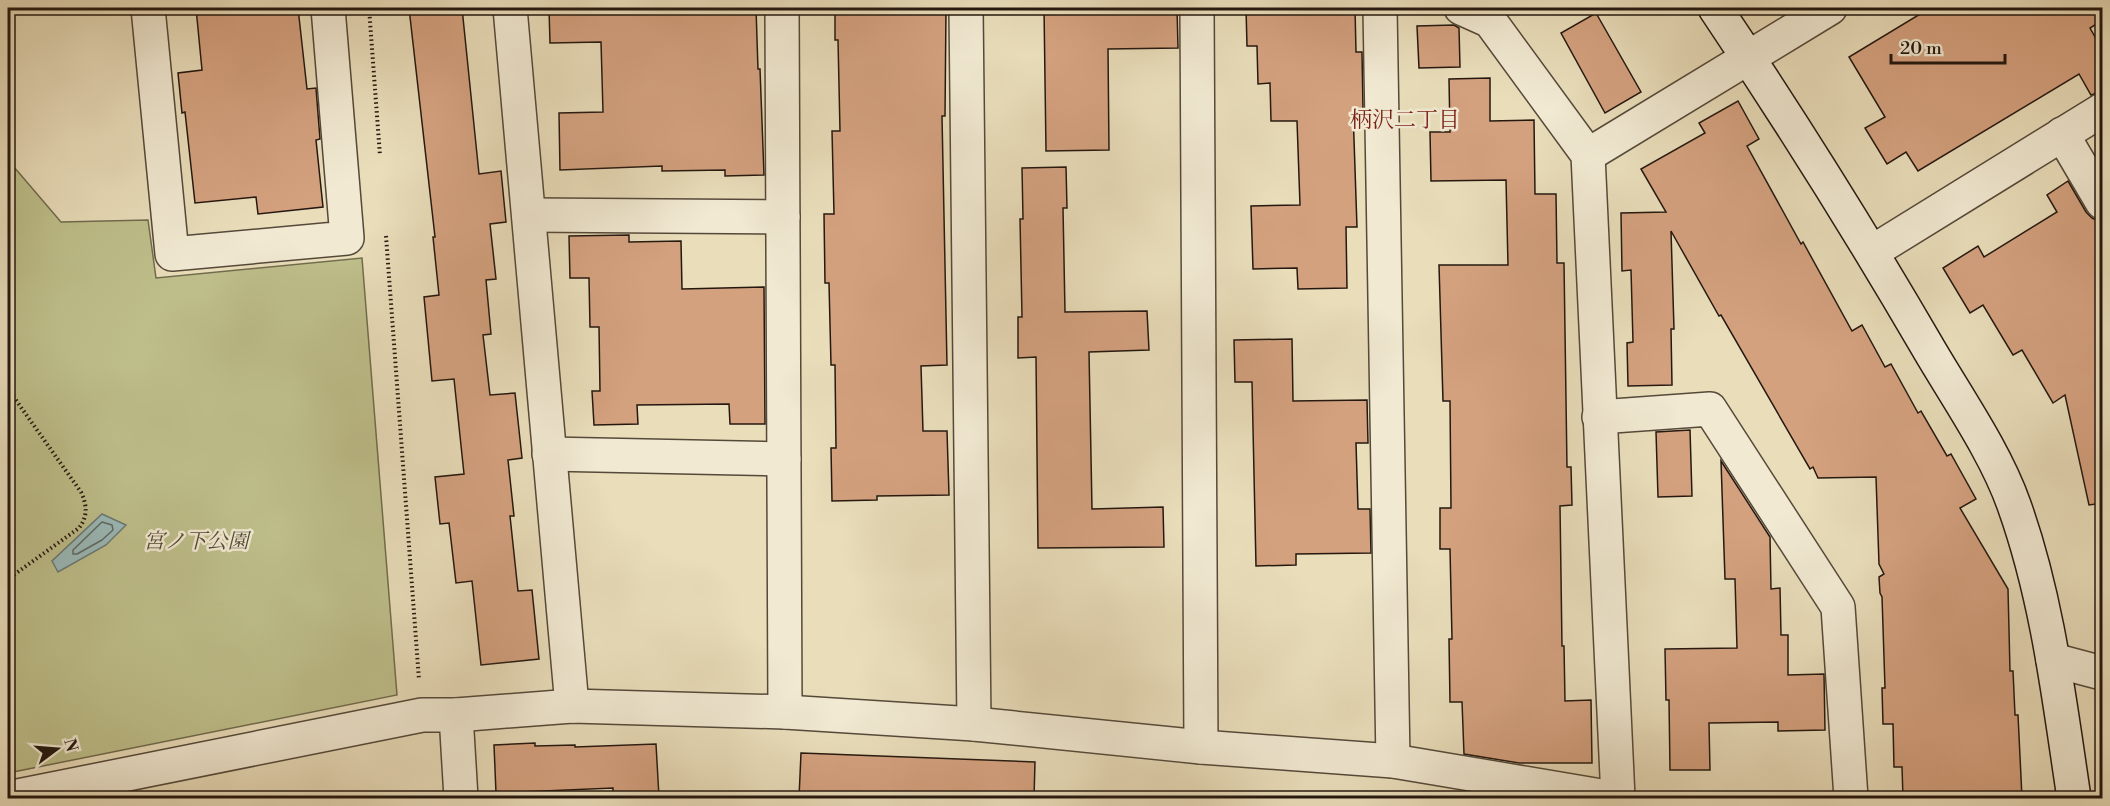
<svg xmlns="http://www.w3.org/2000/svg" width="2110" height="806" font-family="'Libre Bodoni','Noto Serif JP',serif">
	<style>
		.green { fill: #bebf8b; stroke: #716c4e; stroke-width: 1.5 }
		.water { fill: #9abab9; stroke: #6b7975; stroke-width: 1.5 }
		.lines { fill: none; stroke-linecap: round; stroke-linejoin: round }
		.shore { stroke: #5f6964; stroke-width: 1.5 }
		.building { fill: #d4a17f; stroke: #241810; stroke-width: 1.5 }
		.street-casing { stroke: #55493a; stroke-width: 36 }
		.secondary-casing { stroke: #241810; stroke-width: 36 }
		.path { stroke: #241810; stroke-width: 4; stroke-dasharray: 1.5 3; stroke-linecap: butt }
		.street { stroke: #f1e9d2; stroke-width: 33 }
		.secondary { stroke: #f1e9d2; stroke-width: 33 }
		.labels { text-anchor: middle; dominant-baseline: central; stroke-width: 5; stroke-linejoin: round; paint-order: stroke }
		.park-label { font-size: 21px; font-style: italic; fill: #524a35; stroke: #f1e9d2 }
		.neighbourhood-label { font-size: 22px; fill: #7a1f14; stroke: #f1e9d2 }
	</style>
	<rect width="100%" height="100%" fill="#e9ddba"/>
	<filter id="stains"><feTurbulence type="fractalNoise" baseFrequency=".00333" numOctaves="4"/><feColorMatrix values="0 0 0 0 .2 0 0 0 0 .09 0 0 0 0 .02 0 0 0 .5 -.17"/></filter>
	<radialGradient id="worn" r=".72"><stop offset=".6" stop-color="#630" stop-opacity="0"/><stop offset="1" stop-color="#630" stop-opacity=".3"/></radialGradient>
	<polygon class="green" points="8,160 61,222 148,220 156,278 362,258 397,695 8,773"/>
	<polygon class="water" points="102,514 126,525 106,545 58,572 52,561"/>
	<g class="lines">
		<polygon class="shore" points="102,522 112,525 113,530 102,540 77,554 73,554 73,550"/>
	</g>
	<g class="building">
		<polygon points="196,8 298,8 307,89 316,88 320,139 316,140 323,207 258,214 256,197 195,203 185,112 182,113 178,73 202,70"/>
		<polygon points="409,8 462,8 479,174 501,171 506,222 490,224 496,279 486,280 491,334 483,335 490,395 515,393 522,458 508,460 514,516 510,516 518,591 532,590 539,659 481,665 472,581 456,583 449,523 440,524 435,477 464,474 454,379 432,381 424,297 439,295 433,237 435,237"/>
		<polygon points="549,8 756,8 758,69 760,69 764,175 725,176 725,170 662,171 662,166 560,170 559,113 603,112 601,42 550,43"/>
		<polygon points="835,8 946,8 945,116 942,116 947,365 921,366 923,431 947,431 949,495 877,496 877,500 832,501 831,448 836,448 835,365 831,365 829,283 825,283 824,214 834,214 832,131 840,131 838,40 835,40"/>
		<polygon points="1044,8 1177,8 1178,48 1108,49 1109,150 1046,151"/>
		<polygon points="1246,8 1355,8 1356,52 1362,52 1363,109 1353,110 1357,227 1346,227 1347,288 1298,289 1297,268 1253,269 1251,206 1300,205 1297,121 1271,121 1270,83 1258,84 1257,46 1247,46"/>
		<polygon points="1930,8 2103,8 2103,20 2090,28 2103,51 2103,91 2091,95 2079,74 1918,171 1906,152 1887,164 1865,128 1885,117 1849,57"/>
		<polygon points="1596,13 1641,92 1605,113 1561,33"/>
		<polygon points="1454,25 1459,28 1460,67 1419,68 1417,26"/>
		<polygon points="1490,78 1490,121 1534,120 1535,194 1556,194 1557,263 1564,263 1567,467 1571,467 1572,505 1560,506 1562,646 1564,646 1565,701 1591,700 1592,763 1519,763 1464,754 1462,702 1450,702 1449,639 1452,639 1450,549 1440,549 1440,508 1451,508 1450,401 1443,401 1439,265 1508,265 1506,180 1431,181 1430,132 1450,132 1449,79"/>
		<polygon points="1738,101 1759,139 1747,146 1801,244 1803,242 1852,331 1862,325 1885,367 1891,364 1918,413 1921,411 1947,456 1951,454 1976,499 1960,508 2008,589 2010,671 2013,671 2015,715 2018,715 2022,798 1903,798 1902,767 1894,767 1893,724 1883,724 1882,688 1885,688 1882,597 1880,593 1879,577 1884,574 1879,564 1876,477 1818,478 1813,467 1810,469 1721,315 1719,316 1671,231 1674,329 1671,329 1672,385 1628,386 1627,343 1633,342 1631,270 1622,271 1621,213 1666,212 1641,169 1705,133 1699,123"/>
		<polygon points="1066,167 1067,208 1063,208 1065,312 1147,311 1149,350 1089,352 1092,509 1163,507 1164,547 1038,548 1036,357 1018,358 1018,317 1022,317 1020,219 1023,219 1022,168"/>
		<polygon points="2068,181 2086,212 2092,218 2103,223 2103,503 2089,505 2065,395 2053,403 2022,350 2013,355 1983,305 1970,313 1943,268 1978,246 1984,257 2057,212 2047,195"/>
		<polygon points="629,235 629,242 681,241 682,289 764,287 765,424 730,424 729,404 637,405 638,424 594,425 592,391 600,391 599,327 590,327 589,278 570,278 569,236"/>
		<polygon points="1292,339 1293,401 1367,400 1368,443 1356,443 1358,509 1370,509 1371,553 1296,554 1296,565 1256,566 1252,382 1235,382 1234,340"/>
		<polygon points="1690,430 1692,496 1658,497 1656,432"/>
		<polygon points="1721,461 1770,537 1771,589 1780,588 1781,635 1788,635 1788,675 1824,674 1825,730 1778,731 1778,722 1709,723 1710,770 1670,770 1669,700 1666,700 1665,649 1737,648 1735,579 1725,579"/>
		<polygon points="535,743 535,746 575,745 575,747 656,744 659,797 613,798 613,788 496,793 494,745"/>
		<polygon points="801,753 1035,762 1034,798 799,798"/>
	</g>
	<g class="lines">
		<g class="street-casing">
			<g id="street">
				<polyline points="148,8 172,254 347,238 328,8"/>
				<polyline points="510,8 572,706"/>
				<polyline points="782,8 785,712"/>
				<polyline points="966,8 974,724"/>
				<polyline points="1197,8 1201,747"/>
				<polyline points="1380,8 1393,761"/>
				<polyline points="1461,8 1490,21 1588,155 1618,798"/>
				<polyline points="2062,134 2102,202"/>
				<polyline points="1588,155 1830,8"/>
				<polyline points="529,215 783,217"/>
				<polyline points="1872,252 2102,110"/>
				<polyline points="1599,417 1710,409 1838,607 1851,798"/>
				<polyline points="549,454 784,459"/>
				<polyline points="2053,660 2102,673"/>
				<polyline points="456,715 461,798"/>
				<polyline points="8,798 422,715 456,715 572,706 785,712 974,724 1201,747 1393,761 1613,798"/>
			</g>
		</g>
		<g class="secondary-casing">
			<path id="secondary" d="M 1715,8 C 1789,118 1860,231 1927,346 C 1956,396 1995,451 2014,505 C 2048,600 2059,699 2074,798"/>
		</g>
		<g class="path">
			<polyline points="369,8 380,156"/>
			<polyline points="386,236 419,680"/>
			<path d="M 8,389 L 81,492 C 87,505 88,516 79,528 L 8,579"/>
		</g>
		<use href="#street" class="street"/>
		<use href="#secondary" class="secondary"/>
	</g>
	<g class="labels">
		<g class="park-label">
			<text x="196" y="542">宮ノ下公園</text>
		</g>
		<g class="neighbourhood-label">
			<text x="1405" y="120">柄沢二丁目</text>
		</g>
	</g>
	<rect width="2110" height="806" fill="none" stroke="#e9ddba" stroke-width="30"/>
	<rect x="9" y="9" width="2092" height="788" fill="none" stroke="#241810" stroke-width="3"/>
	<rect x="15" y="15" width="2080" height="776" fill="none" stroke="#241810" stroke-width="1.5"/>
	<g transform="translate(57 749) rotate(74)" stroke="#f1e9d2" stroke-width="4.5" paint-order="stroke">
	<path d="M0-4.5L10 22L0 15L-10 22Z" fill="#241810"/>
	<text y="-9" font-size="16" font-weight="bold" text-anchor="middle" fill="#241810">N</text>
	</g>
	<path d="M1891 54v9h114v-9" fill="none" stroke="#241810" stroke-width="3"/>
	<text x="1900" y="54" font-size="18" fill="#241810" stroke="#f1e9d2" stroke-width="4.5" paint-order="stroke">20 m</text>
	<rect width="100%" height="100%" filter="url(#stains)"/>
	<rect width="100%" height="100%" fill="url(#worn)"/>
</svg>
